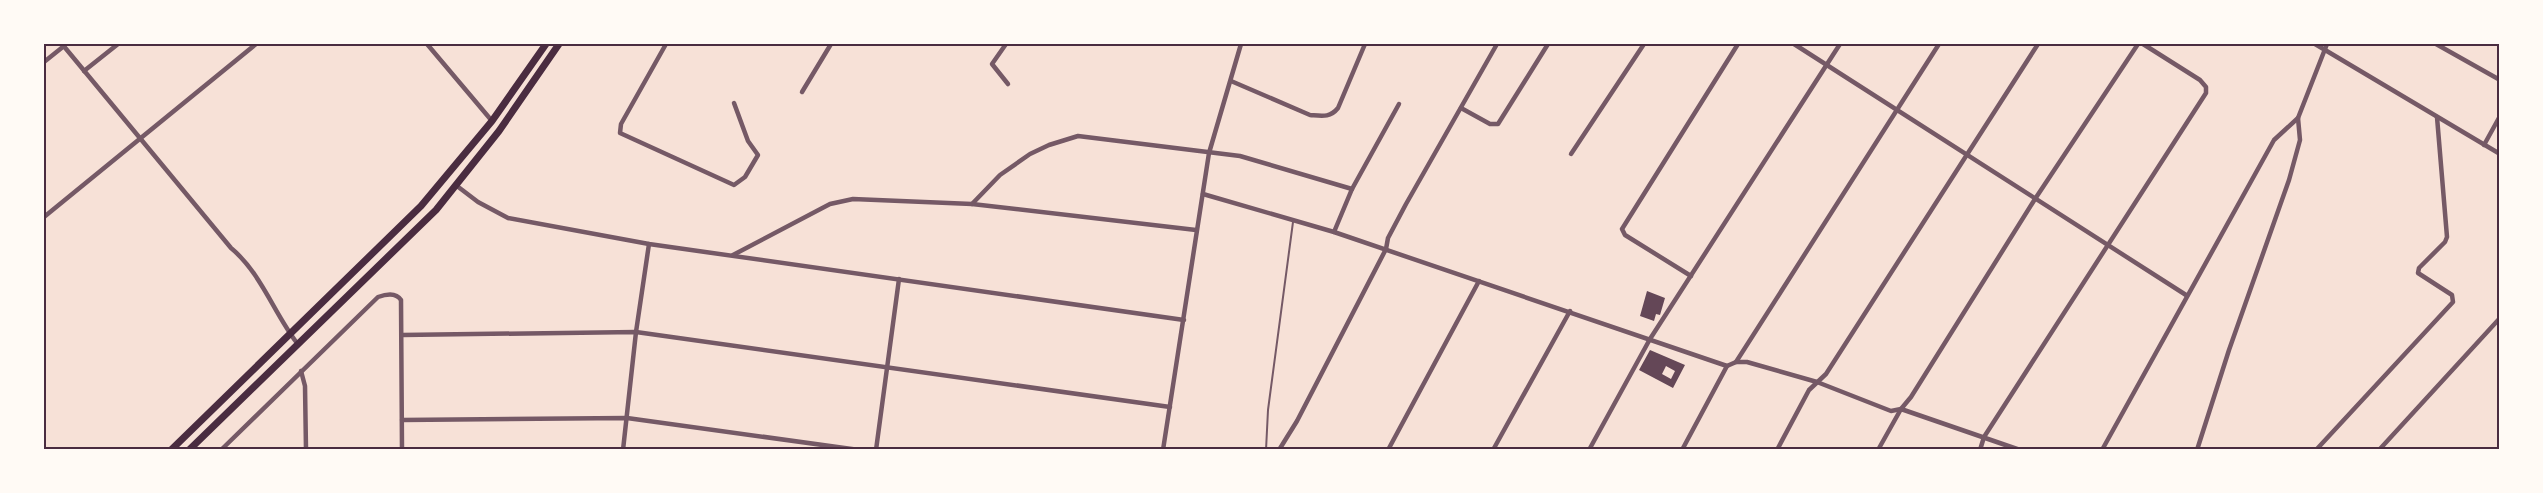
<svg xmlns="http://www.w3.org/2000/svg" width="2543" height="493" font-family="'Fira Sans Condensed',sans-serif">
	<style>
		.building { fill: #644757; fill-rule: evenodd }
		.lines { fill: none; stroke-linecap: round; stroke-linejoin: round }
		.service { stroke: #755966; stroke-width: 2 }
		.minor { stroke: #755966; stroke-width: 4.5 }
		.secondary { stroke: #4a2c40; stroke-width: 7 }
		.neatline { fill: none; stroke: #4a2c40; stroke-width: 2 }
	</style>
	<rect width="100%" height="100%" fill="#f7e1d7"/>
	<g class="building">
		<polygon points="1647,291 1665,298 1660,315 1656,314 1654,321 1640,316"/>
		<path d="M 1650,350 L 1685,365 L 1673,388 L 1639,370 ZM 1666,366 L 1675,371 L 1671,379 L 1662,374 Z"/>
	</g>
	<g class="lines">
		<polyline class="service" points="1266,450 1268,410 1293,222"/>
		<g class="minor">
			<path d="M 62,44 L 231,248 C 261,273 274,313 297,343"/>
			<polyline points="427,44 492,121"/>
			<polyline points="666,44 621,124 620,133 734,185 745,177 758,155 748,141 734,103"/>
			<polyline points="1006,44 992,64 1008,84"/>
			<polyline points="1794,44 2186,295"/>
			<polyline points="2315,44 2500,154"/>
			<polyline points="2436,44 2500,80"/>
			<polyline points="44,62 64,46"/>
			<polyline points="84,71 118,44"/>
			<path d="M 1231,81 L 1310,115 C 1322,116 1330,118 1338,108 L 1365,44"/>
			<polyline points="802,92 831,44"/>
			<polyline points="1461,108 1490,124 1498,124 1548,44"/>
			<polyline points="2484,145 2500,116"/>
			<polyline points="1571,154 1644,44"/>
			<polyline points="457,186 478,202 508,218 649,244 1184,320"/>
			<polyline points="1203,194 1334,232 1727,366 1736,362 1747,362 1817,382 1891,411 1901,409 2020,450"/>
			<polyline points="972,204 1000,175 1030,154 1049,145 1078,136 1240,156 1352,189"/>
			<polyline points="44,217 256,44"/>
			<polyline points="1334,232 1352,189 1399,104"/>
			<polyline points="733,255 830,204 853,199 972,204 1196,230"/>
			<polyline points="1691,276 1625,235 1622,229 1738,44"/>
			<polyline points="402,335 636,332 1170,407"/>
			<polyline points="1736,362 1939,44"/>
			<polyline points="301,371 305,386 306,450"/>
			<polyline points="402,420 627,418 859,450"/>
			<path d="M 221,450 L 378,297 C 386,294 396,292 401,300 L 402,450"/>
			<polyline points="623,450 636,332 649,244"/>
			<polyline points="876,450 899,279"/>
			<polyline points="1163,450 1209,153 1241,44"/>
			<polyline points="1279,450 1297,421 1386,249 1388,238 1406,204 1497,44"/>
			<polyline points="1388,450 1479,281"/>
			<polyline points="1493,450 1570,311"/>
			<polyline points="1589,450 1650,339 1840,44"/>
			<polyline points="1682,450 1727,366"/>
			<polyline points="1777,450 1809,390 1826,374 2038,44"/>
			<polyline points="1878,450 1901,409 1911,397 2035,199 2138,44"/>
			<polyline points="1980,450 1984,437 2206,93 2206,87 2200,80 2143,44"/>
			<polyline points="2102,450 2274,140 2298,118"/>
			<polyline points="2197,450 2229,350 2289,180 2300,140 2298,118 2327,44"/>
			<polyline points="2316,450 2453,302 2452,295 2418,273 2419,268 2445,242 2447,237 2437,117"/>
			<polyline points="2379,450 2500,318"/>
		</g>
		<g class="secondary">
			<polyline points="171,450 421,206 492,121 546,44"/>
			<polyline points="189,450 436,210 499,131 559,44"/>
		</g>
	</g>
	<rect width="2543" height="493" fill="none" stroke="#fffaf5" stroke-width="90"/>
	<rect x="45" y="45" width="2453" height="403" class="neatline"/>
</svg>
